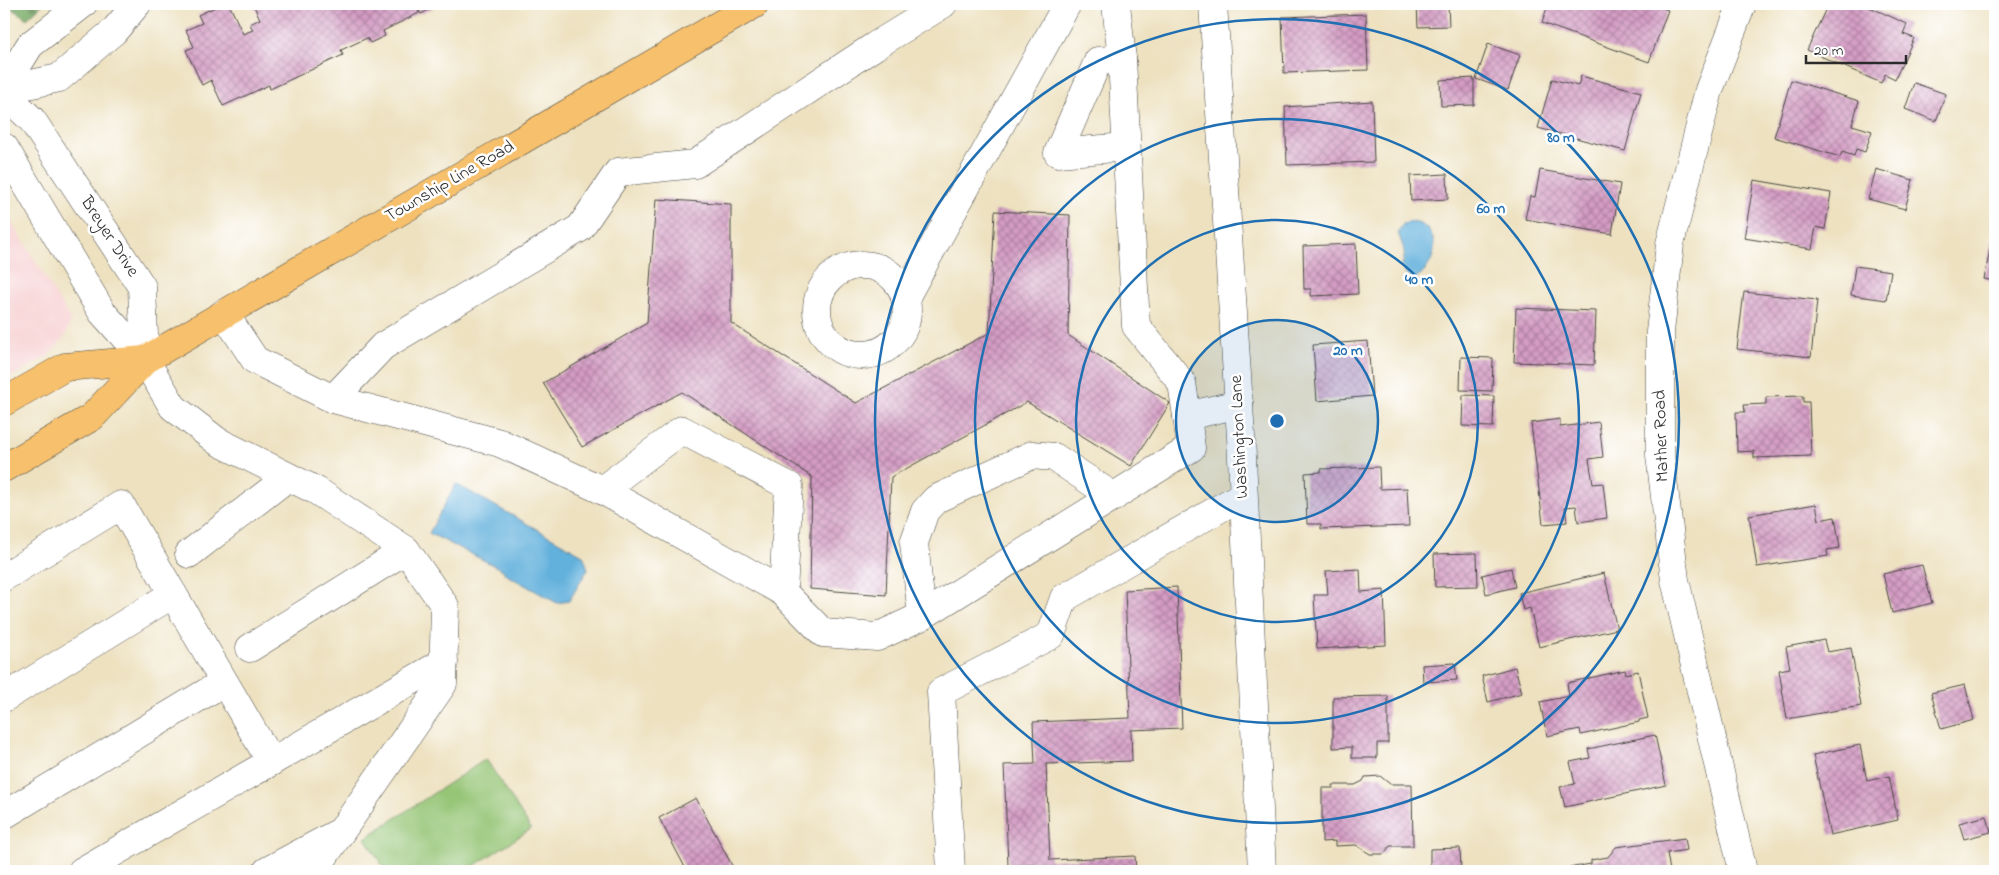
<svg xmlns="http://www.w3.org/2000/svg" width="1999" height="875" font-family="'Indie Flower',sans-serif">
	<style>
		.built { fill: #f7cfd0 }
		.grass { fill: #94c474; stroke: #607850 }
		.forest { fill: url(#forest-firs); stroke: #516a48 }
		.water { fill: #62b0dc; stroke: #466e84 }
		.building { fill: url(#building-cross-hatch) }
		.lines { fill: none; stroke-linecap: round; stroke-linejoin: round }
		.minor-casing { stroke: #484641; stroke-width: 29 }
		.major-casing { stroke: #484641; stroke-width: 29 }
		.minor { stroke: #fff; stroke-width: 28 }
		.major { stroke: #f7c06c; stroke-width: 28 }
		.ring { fill: none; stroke: #1f6fb2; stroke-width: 2.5 }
		.labels { text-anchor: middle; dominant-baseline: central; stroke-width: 5; stroke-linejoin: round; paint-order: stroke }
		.street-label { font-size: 18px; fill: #2b2b2b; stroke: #fff }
		.centre { fill: #1f6fb2; stroke: #fff; stroke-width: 2.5 }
		.ring-label { font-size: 15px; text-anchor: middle; font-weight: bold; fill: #1f6fb2; stroke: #fff; stroke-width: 5; stroke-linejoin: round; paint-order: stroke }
	</style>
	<defs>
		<pattern id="forest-firs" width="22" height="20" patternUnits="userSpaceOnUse" patternTransform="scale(1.25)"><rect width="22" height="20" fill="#7a6"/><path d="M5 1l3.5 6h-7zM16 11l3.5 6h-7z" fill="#628b54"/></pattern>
		<pattern id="building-cross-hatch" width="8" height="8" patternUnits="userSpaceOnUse" patternTransform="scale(1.25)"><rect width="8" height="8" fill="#d49cc4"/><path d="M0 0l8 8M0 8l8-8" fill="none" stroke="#ac7f9f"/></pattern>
	</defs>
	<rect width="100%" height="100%" fill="#fff"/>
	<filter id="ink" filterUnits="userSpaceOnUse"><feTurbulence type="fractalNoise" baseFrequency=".02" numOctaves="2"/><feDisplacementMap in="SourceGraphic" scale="10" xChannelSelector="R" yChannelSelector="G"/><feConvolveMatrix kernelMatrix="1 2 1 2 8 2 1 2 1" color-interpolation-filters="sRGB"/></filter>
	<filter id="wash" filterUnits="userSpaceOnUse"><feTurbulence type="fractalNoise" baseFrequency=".0096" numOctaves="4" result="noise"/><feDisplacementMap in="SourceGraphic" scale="20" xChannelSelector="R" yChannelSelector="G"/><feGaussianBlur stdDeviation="1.12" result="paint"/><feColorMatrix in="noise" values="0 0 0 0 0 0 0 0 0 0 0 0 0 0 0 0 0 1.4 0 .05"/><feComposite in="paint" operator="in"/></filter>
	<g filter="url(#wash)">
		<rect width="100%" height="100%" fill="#ede1c0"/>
		<polygon class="built" points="4,210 71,320 65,336 49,355 4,381"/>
		<polygon class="grass" points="486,759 531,829 466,871 386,871 365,838"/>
		<polygon class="forest" points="6,4 43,4 27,19"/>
		<g class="water">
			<path d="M 1410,222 C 1442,223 1441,265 1414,279 L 1405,273 L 1402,264 C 1408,252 1401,244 1398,232 L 1403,224 Z"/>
			<polygon points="456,484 583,555 588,569 569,601 557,603 505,574 503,570 429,533"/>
		</g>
		<g id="blocks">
			<g class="building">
				<polygon points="222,4 229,4 243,34 253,30 250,24 260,19 253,4 431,4 433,8 421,14 416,5 419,13 383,31 385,36 370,43 367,38 341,50 343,55 270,89 269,85 223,106 211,80 202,85 186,50 194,47 186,30 202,23 198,15"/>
				<polygon points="1417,4 1448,4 1449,26 1418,27"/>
				<polygon points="1537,4 1650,4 1668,10 1649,62 1542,23 1547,8"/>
				<polygon points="1828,4 1863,4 1907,24 1903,34 1914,38 1895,79 1885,74 1881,83 1807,50"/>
				<polygon points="1366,14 1368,70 1284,73 1282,17"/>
				<polygon points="1488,44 1520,55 1508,90 1476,79"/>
				<polygon points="1581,76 1641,92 1625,151 1538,128 1552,79 1578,86"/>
				<polygon points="1474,78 1474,105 1441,106 1440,80"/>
				<polygon points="1791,80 1859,101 1852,125 1872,131 1865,152 1856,149 1854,156 1842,152 1840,157 1774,137"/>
				<polygon points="1914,83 1946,94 1936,121 1905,109"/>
				<polygon points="1372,101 1374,162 1287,165 1285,107"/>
				<polygon points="1876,169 1913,180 1905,209 1868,199"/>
				<polygon points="1540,170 1620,184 1612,234 1525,219 1530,196 1535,197"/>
				<polygon points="1447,174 1448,199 1411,201 1410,176"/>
				<polygon points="1754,180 1831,193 1825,229 1816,227 1812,249 1744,238"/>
				<polygon points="656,199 731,204 731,323 856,403 989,333 995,211 1070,215 1068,335 1170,403 1131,466 1027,402 891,477 886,595 810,589 812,477 682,392 582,447 543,383 647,323"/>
				<polygon points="1992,240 1995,241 1995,281 1984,279"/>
				<polygon points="1356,244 1358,294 1311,296 1311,289 1304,289 1303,246"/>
				<polygon points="1855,266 1891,271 1886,300 1851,295"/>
				<polygon points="1744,292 1817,300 1811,357 1737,349"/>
				<polygon points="1516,308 1596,311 1594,365 1514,362"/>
				<polygon points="1368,341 1372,396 1317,401 1313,345"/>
				<polygon points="1461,357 1493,358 1492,391 1460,390"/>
				<polygon points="1463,395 1494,396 1493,427 1462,426"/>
				<polygon points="1803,396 1803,402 1809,402 1811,456 1754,458 1754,451 1737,452 1736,412 1745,412 1744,405 1766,404 1766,397"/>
				<polygon points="1560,419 1560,427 1599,422 1603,457 1589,459 1593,484 1603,483 1607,518 1578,522 1576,506 1565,507 1567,522 1543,524 1531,423"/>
				<polygon points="1379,467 1380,489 1407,488 1409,526 1321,529 1321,524 1307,524 1305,473 1321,472 1321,469"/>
				<polygon points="1816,504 1819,520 1835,517 1840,548 1827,550 1828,556 1757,567 1749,515"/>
				<polygon points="1477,553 1478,586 1435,587 1434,554"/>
				<polygon points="1922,565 1932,603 1892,613 1883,574"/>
				<polygon points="1511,568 1515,587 1486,594 1482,575"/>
				<polygon points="1360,569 1361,592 1384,590 1386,645 1317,649 1314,595 1328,595 1326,571"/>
				<polygon points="1604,573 1617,629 1539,647 1530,608 1523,610 1519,593"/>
				<polygon points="1177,587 1182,728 1131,730 1132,761 1046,764 1050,860 1135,856 1136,871 1034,871 1034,865 1008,866 1004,765 1035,764 1033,722 1130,718 1125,590"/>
				<polygon points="1824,640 1827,652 1851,648 1861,706 1787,719 1779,670 1790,668 1786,647"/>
				<polygon points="1455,663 1457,680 1423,682 1422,665"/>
				<polygon points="1515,667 1522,693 1488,702 1482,676"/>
				<polygon points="1625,670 1626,674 1638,671 1648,718 1639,720 1639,722 1581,735 1580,729 1547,736 1540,702 1569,696 1567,683"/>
				<polygon points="1965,685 1974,720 1941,729 1931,693"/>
				<polygon points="1388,696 1388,743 1377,743 1377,758 1352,758 1352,747 1333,748 1333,697"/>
				<polygon points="1655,735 1666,785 1565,807 1560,787 1575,784 1570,762 1590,758 1588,749"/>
				<polygon points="1860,745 1867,781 1889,776 1898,820 1830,835 1813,755"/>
				<polygon points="1380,776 1390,784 1412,784 1413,846 1390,846 1384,854 1370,854 1356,845 1335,846 1335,841 1322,842 1322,788 1333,788 1333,785 1355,785 1363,781 1365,777"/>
				<polygon points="696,798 735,871 687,871 659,818"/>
				<polygon points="1987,816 1991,832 1964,839 1959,823"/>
				<polygon points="1685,838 1687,850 1667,853 1670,871 1568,871 1568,868 1591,864 1591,860 1608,857 1616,847"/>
				<polygon points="1460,848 1461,870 1430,870 1430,849"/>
			</g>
		</g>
	</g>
	<g filter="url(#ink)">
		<use href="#blocks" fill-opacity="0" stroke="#484641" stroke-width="1"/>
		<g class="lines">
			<g class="minor-casing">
				<g id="minor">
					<polyline points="1116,4 1122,59 1136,326 1182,383 1187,416"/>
					<polyline points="1213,4 1241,437 1262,871"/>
					<polyline points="1742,4 1709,90 1670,244 1660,332 1660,455 1675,580 1743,871"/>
					<polyline points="1122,59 1098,61 1058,153 1125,147"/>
					<polyline points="4,87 30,45 83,4"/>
					<polyline points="4,90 59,78 114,31 137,4"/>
					<polyline points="4,93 32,120 142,287 145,360"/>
					<polyline points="4,147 102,312 145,360 173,407 217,441 317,491 406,550 445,606 443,684 314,871"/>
					<circle cx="862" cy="310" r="45"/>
					<polyline points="905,298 1067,4"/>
					<polyline points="224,313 255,360 333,399 383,346 580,228 618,172 695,164 875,46 943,4"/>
					<polyline points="333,399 500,443 602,490 783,592 789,486 682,430 602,490"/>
					<polyline points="189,554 288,477"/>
					<polyline points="4,577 121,505 271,762"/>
					<polyline points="783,592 823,633 877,637 922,616 1191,448 1187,416 1239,404"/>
					<polyline points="922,616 914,543 925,511 936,499 1032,455 1054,457 1114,497"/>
					<polyline points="250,648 406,550"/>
					<polyline points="4,698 173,594"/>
					<polyline points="4,815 224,682"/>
					<polyline points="82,871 444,662"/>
					<polyline points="267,871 336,834"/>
					<polyline points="951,871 941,692 1051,635 1064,598 1243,495"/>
				</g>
			</g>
			<g class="major-casing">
				<g id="major">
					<polyline points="4,402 65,367 145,360"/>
					<polyline points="4,468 92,417 145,360 755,4"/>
				</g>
			</g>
			<use href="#minor" class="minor"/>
			<use href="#major" class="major"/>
		</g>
	</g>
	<circle cx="1277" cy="421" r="101" fill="#1f6fb2" fill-opacity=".12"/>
	<g class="ring">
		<circle cx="1277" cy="421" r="101"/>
		<circle cx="1277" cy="421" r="201"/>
		<circle cx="1277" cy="421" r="302"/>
		<circle cx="1277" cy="421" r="402"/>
	</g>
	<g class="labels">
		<g class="street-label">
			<text transform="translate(450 182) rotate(-30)">Township Line Road</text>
			<text transform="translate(109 237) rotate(57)">Breyer Drive</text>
			<text transform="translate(1662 436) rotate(-92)">Mather Road</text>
			<text transform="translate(1240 437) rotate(-93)">Washington Lane</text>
		</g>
	</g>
	<circle cx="1277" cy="421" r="8" class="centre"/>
	<g class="ring-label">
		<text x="1561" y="142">80 m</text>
		<text x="1491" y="213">60 m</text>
		<text x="1419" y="284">40 m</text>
		<text x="1348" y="355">20 m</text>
	</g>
	<rect width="1999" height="875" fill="none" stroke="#fff" stroke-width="20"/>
	<path d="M1806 55v8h100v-8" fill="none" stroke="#2b2b2b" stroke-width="2.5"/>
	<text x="1814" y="55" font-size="15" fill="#2b2b2b" stroke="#ffffff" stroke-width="4" paint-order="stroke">20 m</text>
</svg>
